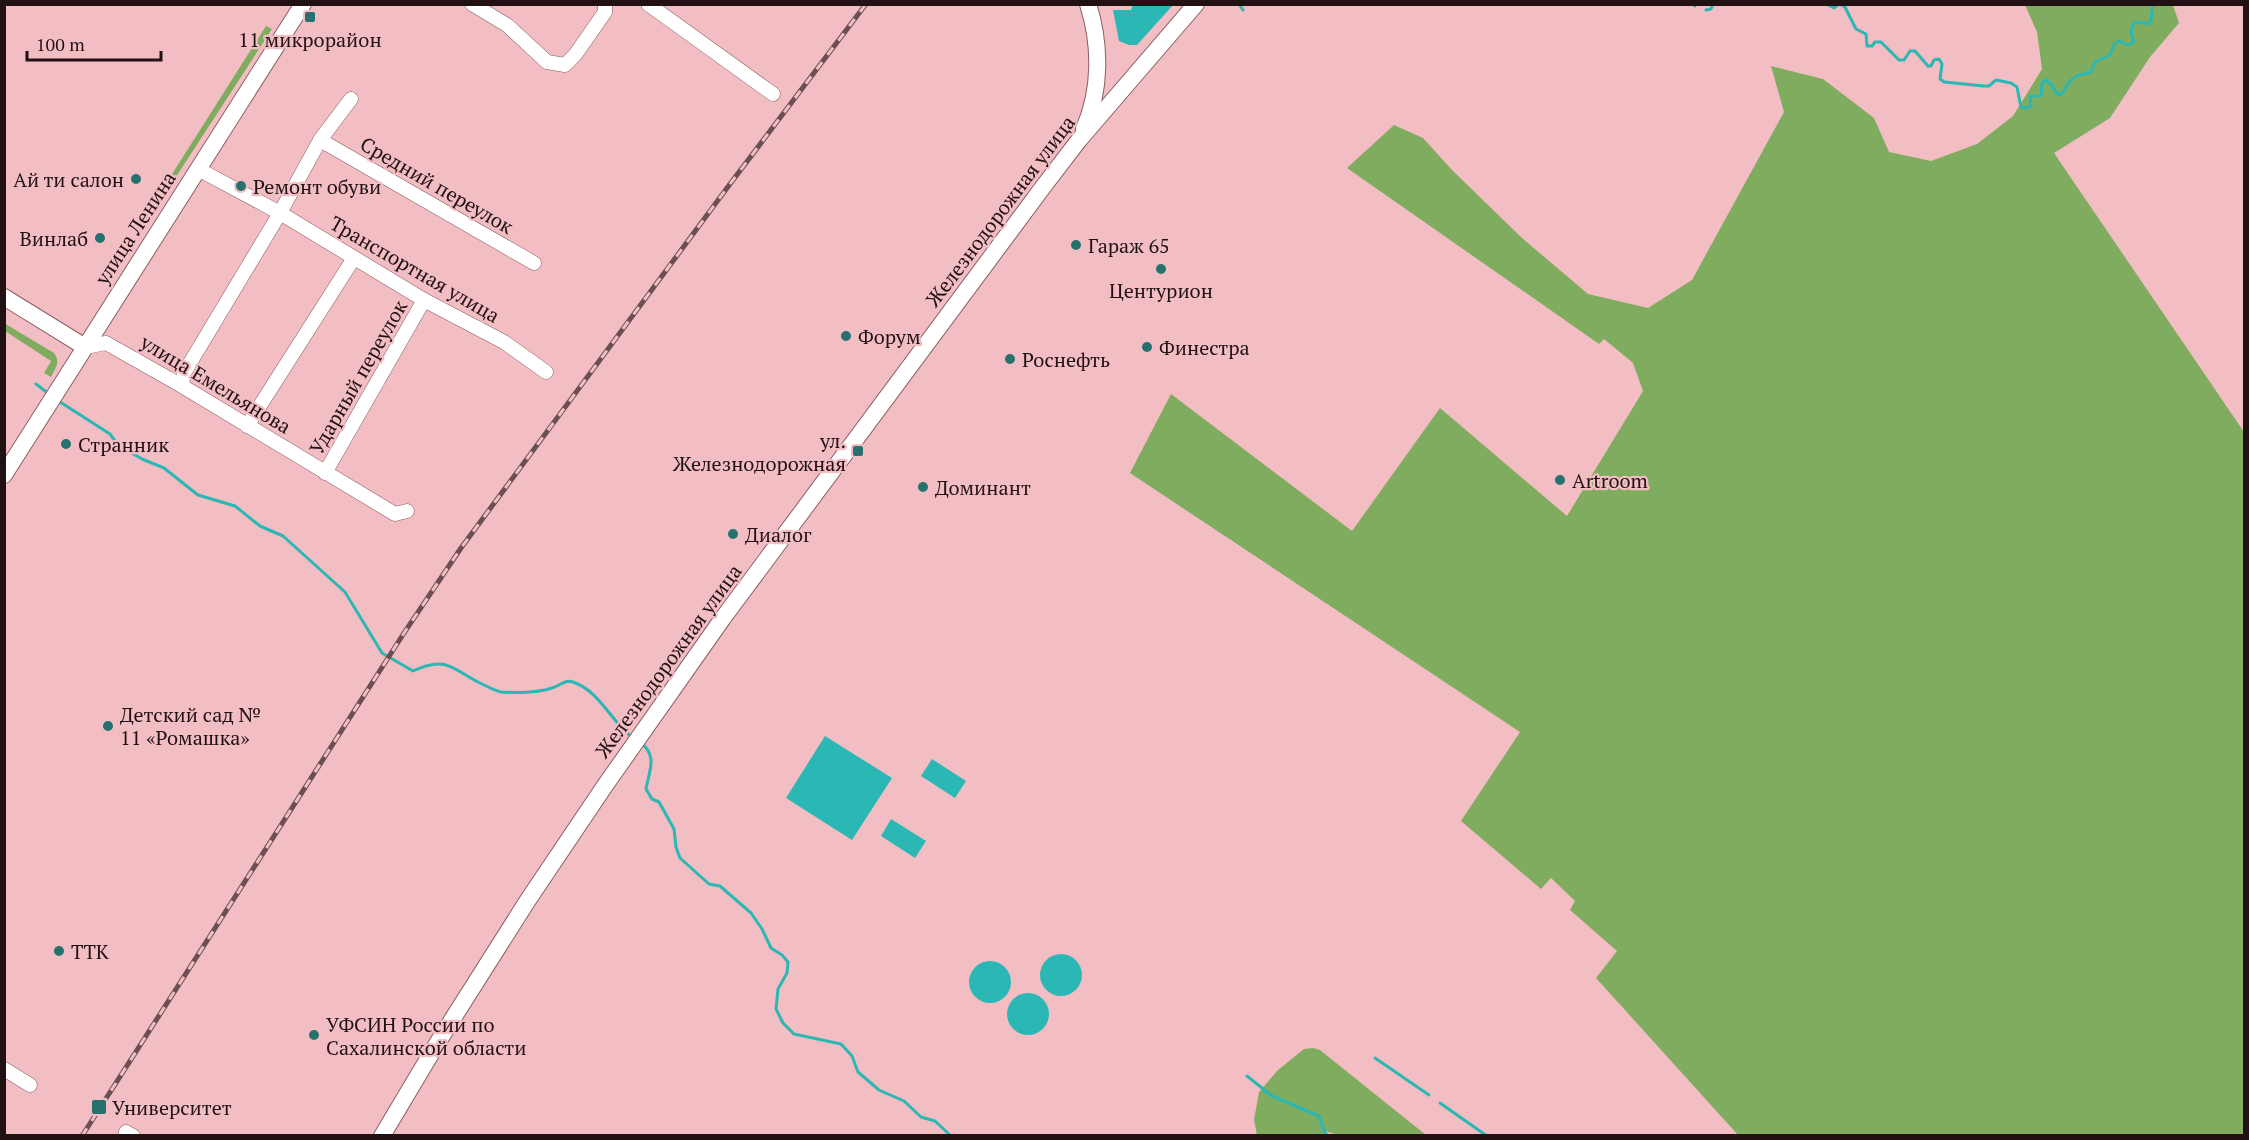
<svg xmlns="http://www.w3.org/2000/svg" width="2249" height="1140" font-family="'PT Serif',serif">
	<style>
		.green { fill: #80ac5f }
		.water { fill: #2bb7b4 }
		.lines { fill: none; stroke-linecap: round; stroke-linejoin: round }
		.stream { stroke: #2bb7b4; stroke-width: 3 }
		.minor-casing { stroke: #8b5d61; stroke-width: 15 }
		.major-casing { stroke: #8b5d61; stroke-width: 18 }
		.minor { stroke: #fff; stroke-width: 14 }
		.major { stroke: #fff; stroke-width: 16 }
		.rail-casing { stroke: #6c4f52; stroke-width: 5 }
		.rail { stroke: #f2bec3; stroke-width: 3; stroke-dasharray: 9; stroke-linecap: butt }
		.poi-dot { fill: #26716f; stroke: #f2bec3; stroke-width: 2 }
		.labels { text-anchor: middle; dominant-baseline: central; stroke-width: 4.5; stroke-linejoin: round; paint-order: stroke }
		.poi-label { font-size: 20px; fill: #221113; stroke: #f2bec3; text-anchor: start }
		.street-label { font-size: 20px; fill: #221113; stroke: #f2bec3 }
	</style>
	<rect width="100%" height="100%" fill="#f2bec3"/>
	<g class="green">
		<polygon points="2025,5 2173,5 2179,23 2150,57 2110,118 2054,153 2244,432 2244,1135 1738,1135 1596,978 1617,951 1570,910 1575,901 1551,878 1541,889 1461,821 1520,732 1130,473 1171,394 1352,531 1440,408 1567,516 1643,391 1633,363 1604,339 1599,344 1347,168 1394,125 1423,138 1451,169 1522,238 1588,294 1648,308 1692,280 1784,112 1771,66 1823,79 1874,118 1889,152 1931,161 1977,144 2013,116 2042,69 2037,32"/>
		<polygon points="266,26 272,29 174,180 171,183 167,182"/>
		<path d="M 4,323 L 54,353 C 61,362 55,369 51,377 L 44,373 L 51,361 L 5,331 Z"/>
		<polygon points="1313,1048 1320,1050 1426,1135 1342,1136 1325,1131 1323,1135 1257,1135 1254,1120 1259,1092 1278,1070 1304,1049"/>
	</g>
	<g class="water">
		<polygon points="1133,4 1173,5 1137,45 1129,45 1119,41 1113,10 1131,10"/>
		<polygon points="825,736 892,778 852,840 786,798"/>
		<polygon points="932,759 966,781 955,798 921,776"/>
		<polygon points="891,819 926,841 915,858 881,836"/>
		<circle cx="1061" cy="975" r="21"/>
		<circle cx="990" cy="982" r="21"/>
		<circle cx="1028" cy="1014" r="21"/>
	</g>
	<g class="lines">
		<g class="stream">
			<polyline points="1239,4 1243,10"/>
			<polyline points="1693,4 1695,6"/>
			<polyline points="1809,4 1810,4"/>
			<polyline points="1826,4 1834,8 1839,4"/>
			<path d="M 1840,4 L 1845,7 L 1856,29 L 1866,34 L 1867,46 L 1872,46 L 1875,42 L 1881,42 L 1899,60 L 1904,60 L 1910,51 L 1915,51 L 1928,66 L 1931,66 L 1934,60 L 1939,59 L 1942,64 L 1940,79 L 1944,82 L 1984,86 L 1989,86 L 1996,80 L 2011,83 L 2017,87 L 2021,107 L 2026,108 L 2031,106 L 2030,96 L 2041,96 L 2042,83 L 2046,80 L 2052,85 L 2056,93 L 2060,95 C 2065,91 2065,88 2069,83 C 2074,74 2083,75 2091,72 L 2095,62 L 2110,55 L 2115,43 L 2119,41 L 2128,45 L 2134,42 L 2131,31 L 2134,23 L 2138,22 L 2148,24 L 2151,21 L 2153,4"/>
			<polyline points="1706,10 1711,9 1713,4"/>
			<polyline points="36,384 49,394"/>
			<path d="M 57,400 L 110,434 L 118,445 L 142,459 L 164,468 L 198,495 L 235,506 L 260,526 L 283,536 L 345,592 L 382,653 L 413,671 C 449,654 453,671 484,685 C 490,688 496,691 501,692 C 518,693 537,693 552,688 C 560,686 565,679 573,682 C 601,692 610,721 633,738"/>
			<path d="M 641,743 C 658,756 649,771 646,789 L 652,799 L 659,802 L 674,829 L 676,847 L 680,858 L 709,884 L 720,886 L 751,913 L 762,929 L 771,948 L 782,955 L 788,962 L 787,973 L 778,989 L 776,1009 L 783,1023 L 794,1034 L 841,1044 L 852,1056 L 858,1072 L 879,1090 L 904,1101 L 921,1117 L 935,1121 L 951,1136"/>
			<polyline points="1375,1058 1429,1095"/>
			<polyline points="1247,1076 1272,1096 1319,1116 1324,1131 1328,1136"/>
			<polyline points="1440,1103 1487,1136"/>
		</g>
		<g class="minor-casing">
			<g id="minor">
				<polyline points="472,4 507,25 547,62 565,65 575,55 605,12 605,4"/>
				<polyline points="648,4 773,94"/>
				<polyline points="320,140 534,263"/>
				<polyline points="198,169 280,213 424,300 504,342 546,372"/>
				<polyline points="85,347 106,343 182,386 395,514 407,511"/>
				<polyline points="182,386 184,373 280,213 320,140 351,99"/>
				<polyline points="247,426 354,258"/>
				<polyline points="325,473 424,300"/>
				<polyline points="4,1069 30,1085"/>
				<polyline points="126,1132 133,1136"/>
			</g>
		</g>
		<g class="major-casing">
			<g id="major">
				<path d="M 1084,129 C 1101,90 1101,45 1088,4"/>
				<polyline points="4,297 85,347"/>
				<polyline points="4,475 303,4"/>
				<polyline points="382,1136 438,1042 528,900 604,787 723,618 1043,187 1079,140 1196,4"/>
			</g>
		</g>
		<use href="#minor" class="minor"/>
		<use href="#major" class="major"/>
		<g class="rail-casing">
			<polyline id="rail" points="82,1136 404,633 461,548 727,188 866,4"/>
		</g>
		<use href="#rail" class="rail"/>
	</g>
	<g class="poi-dot">
		<rect x="304" y="11" width="12" height="12" rx="3"/>
		<circle cx="136" cy="179" r="6"/>
		<circle cx="241" cy="186" r="6"/>
		<circle cx="100" cy="238" r="6"/>
		<circle cx="1076" cy="245" r="6"/>
		<circle cx="1161" cy="269" r="6"/>
		<circle cx="846" cy="336" r="6"/>
		<circle cx="1147" cy="347" r="6"/>
		<circle cx="1010" cy="359" r="6"/>
		<circle cx="66" cy="444" r="6"/>
		<rect x="852" y="445" width="12" height="12" rx="3"/>
		<circle cx="1560" cy="480" r="6"/>
		<circle cx="923" cy="487" r="6"/>
		<circle cx="733" cy="534" r="6"/>
		<circle cx="108" cy="726" r="6"/>
		<circle cx="59" cy="951" r="6"/>
		<circle cx="314" cy="1035" r="6"/>
		<rect x="91" y="1099" width="16" height="16" rx="3"/>
	</g>
	<g class="labels">
		<g class="poi-label">
			<text x="310" y="39" text-anchor="middle">11 микрорайон</text>
			<text x="124" y="179" text-anchor="end">Ай ти салон</text>
			<text x="253" y="186">Ремонт обуви</text>
			<text x="88" y="238" text-anchor="end">Винлаб</text>
			<text x="1088" y="245">Гараж 65</text>
			<text x="1161" y="290" text-anchor="middle">Центурион</text>
			<text x="858" y="336">Форум</text>
			<text x="1159" y="347">Финестра</text>
			<text x="1022" y="359">Роснефть</text>
			<text x="846" y="440" text-anchor="end">ул.<tspan x="846" dy="23">Железнодорожная</tspan></text>
			<text x="78" y="444">Странник</text>
			<text x="1572" y="480">Artroom</text>
			<text x="935" y="487">Доминант</text>
			<text x="745" y="534">Диалог</text>
			<text x="120" y="714">Детский сад №<tspan x="120" dy="23">11 «Ромашка»</tspan></text>
			<text x="71" y="951">ТТК</text>
			<text x="326" y="1024">УФСИН России по<tspan x="326" dy="23">Сахалинской области</tspan></text>
			<text x="112" y="1107">Университет</text>
		</g>
		<g class="street-label">
			<text transform="translate(437 185) rotate(30)">Средний переулок</text>
			<text transform="translate(1000 211) rotate(-53)">Железнодорожная улица</text>
			<text transform="translate(135 228) rotate(-57)">улица Ленина</text>
			<text transform="translate(415 269) rotate(30)">Транспортная улица</text>
			<text transform="translate(358 377) rotate(-60)">Ударный переулок</text>
			<text transform="translate(216 384) rotate(31)">улица Емельянова</text>
			<text transform="translate(668 661) rotate(-54)">Железнодорожная улица</text>
		</g>
	</g>
	<rect width="2249" height="1140" fill="none" stroke="#221113" stroke-width="12"/>
	<path d="M27 51v9h134v-9" fill="none" stroke="#221113" stroke-width="3"/>
	<text x="36" y="51" font-size="18" fill="#221113" stroke="#f2bec3" stroke-width="4.5" paint-order="stroke">100 m</text>
</svg>
